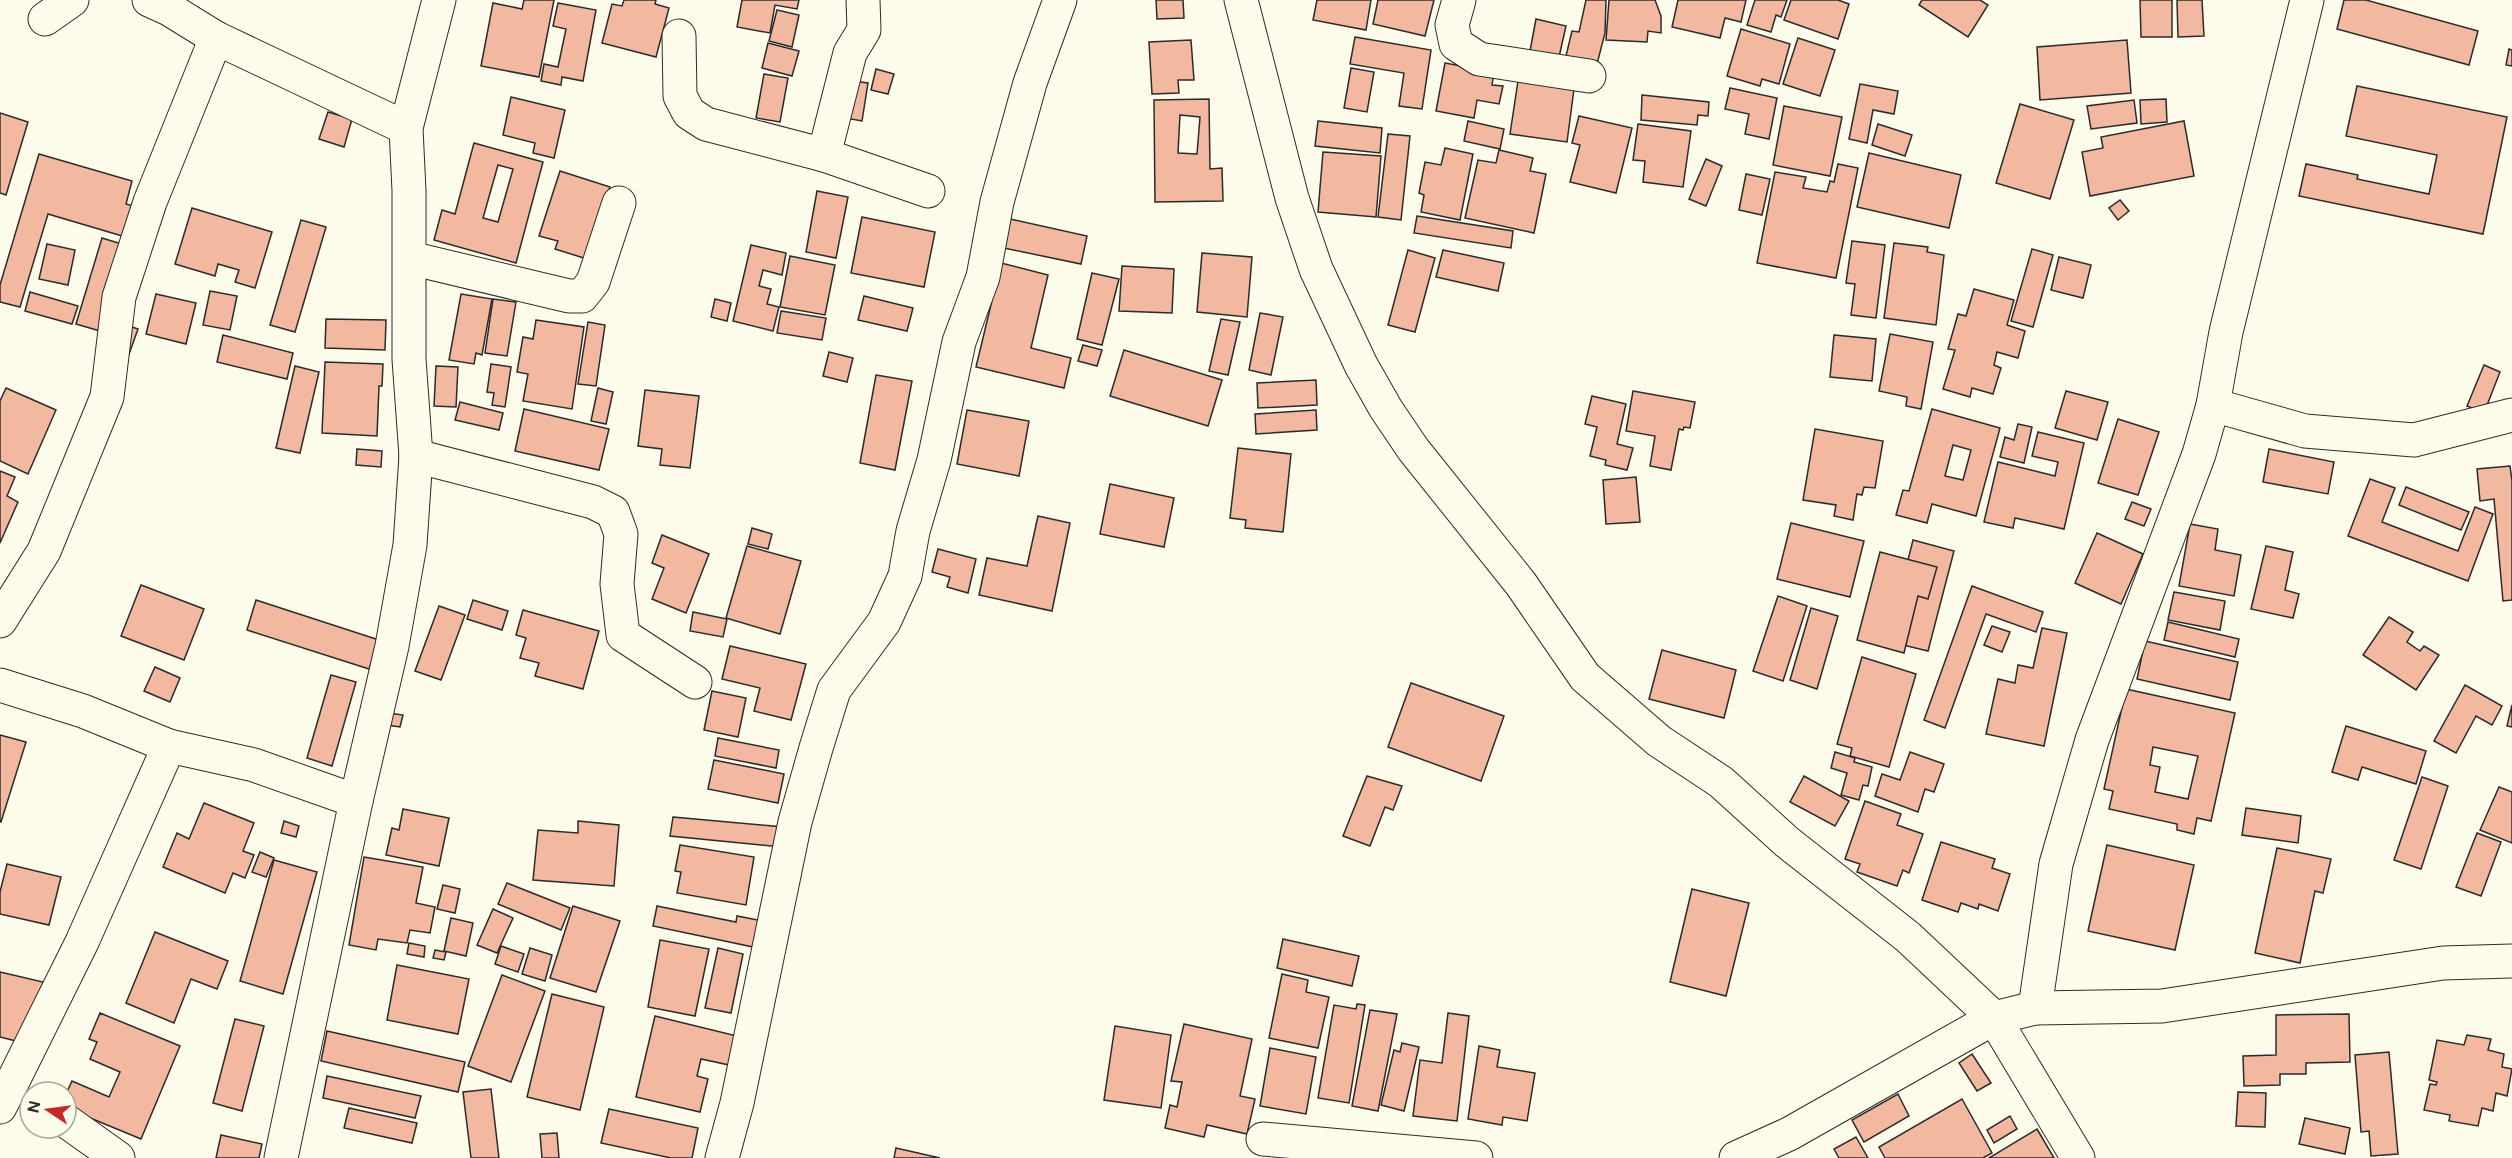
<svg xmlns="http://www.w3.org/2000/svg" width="2512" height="1158" font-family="'DM Sans',sans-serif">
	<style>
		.building { fill: #f2b8a0; stroke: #2b2b2b; stroke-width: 1.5; fill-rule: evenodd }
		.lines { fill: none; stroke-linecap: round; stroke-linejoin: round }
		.street-casing { stroke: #2b2b2b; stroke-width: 35 }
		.street { stroke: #fdfbea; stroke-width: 33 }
	</style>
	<rect width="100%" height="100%" fill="#fdfbea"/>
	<g class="building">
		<polygon points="524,0 554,0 539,77 481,66 493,3 522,9"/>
		<polygon points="624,0 656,0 655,4 669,8 656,57 602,43 612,4 622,6"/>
		<polygon points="742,0 799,0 797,9 775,5 770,33 737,27"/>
		<polygon points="1156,0 1183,0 1184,18 1157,19"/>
		<polygon points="1317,0 1371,0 1366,30 1313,20"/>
		<polygon points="1378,0 1434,0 1425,36 1373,24"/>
		<polygon points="1586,0 1606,0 1605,33 1597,64 1566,56 1572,31 1579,32"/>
		<polygon points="1609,0 1655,0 1661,16 1661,33 1648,31 1647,42 1606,40"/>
		<polygon points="1678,0 1746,0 1741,22 1725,18 1720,38 1672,27"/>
		<polygon points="1755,0 1787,0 1781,17 1776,15 1771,32 1747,25"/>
		<polygon points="1791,0 1838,0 1849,4 1838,39 1784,20"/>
		<polygon points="1922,0 1980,0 1988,5 1968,37 1919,5"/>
		<polygon points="2140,0 2172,0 2172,37 2141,37"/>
		<polygon points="2177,0 2202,0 2204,36 2178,37"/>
		<polygon points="2344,0 2366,0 2478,31 2469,65 2337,29"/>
		<polygon points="558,3 596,10 583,81 562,77 561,85 541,81 544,64 558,67 566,29 553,26"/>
		<polygon points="777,10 799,15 792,47 769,41"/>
		<polygon points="1536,19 1566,26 1559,57 1530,51"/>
		<polygon points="1741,29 1790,44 1779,84 1762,79 1760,86 1727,76"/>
		<polygon points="1355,37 1431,50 1422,109 1399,106 1404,73 1350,64"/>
		<polygon points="1798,38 1835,50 1820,96 1783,84"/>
		<polygon points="1191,40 1194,80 1178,80 1179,93 1152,94 1149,42"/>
		<polygon points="2127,40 2131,93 2040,100 2037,47"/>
		<polygon points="768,43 799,51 792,76 762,68"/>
		<polygon points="2509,49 2512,50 2512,66 2506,65"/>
		<polygon points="1445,63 1494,72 1492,85 1503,86 1499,104 1477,100 1474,118 1436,111"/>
		<polygon points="1351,68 1374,72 1367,112 1344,108"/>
		<polygon points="876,69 894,74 888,94 871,90"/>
		<polygon points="764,74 788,78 780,122 756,118"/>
		<polygon points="845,80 868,83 862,121 839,117"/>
		<polygon points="1518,81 1574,89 1567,142 1510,134"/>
		<polygon points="1860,84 1898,91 1894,114 1873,110 1867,143 1849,139"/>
		<polygon points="2357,86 2507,117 2483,234 2299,196 2306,164 2358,175 2357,179 2429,194 2437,155 2346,136"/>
		<polygon points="1730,88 1777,98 1769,139 1745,134 1749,114 1725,109"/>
		<polygon points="1642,95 1709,102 1708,116 1698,115 1697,125 1641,120"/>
		<polygon points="511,97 565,110 554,158 533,153 535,143 503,135"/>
		<path d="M 1209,99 L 1210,169 L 1222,168 L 1223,201 L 1155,202 L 1154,100 ZM 1180,115 L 1200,117 L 1197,154 L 1178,153 Z"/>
		<polygon points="2166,99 2167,122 2141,124 2140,100"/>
		<polygon points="2134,100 2137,123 2091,129 2087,106"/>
		<polygon points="2020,104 2074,120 2050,199 1996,183"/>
		<polygon points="1784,106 1842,117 1830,176 1773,165"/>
		<polygon points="328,112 352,119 344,147 319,139"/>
		<polygon points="0,113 28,122 6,195 0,193"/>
		<polygon points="1579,116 1632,128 1616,193 1570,182 1580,145 1572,143"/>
		<polygon points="1318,121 1382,128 1380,153 1315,146"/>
		<polygon points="1468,121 1504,129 1500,149 1464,141"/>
		<polygon points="2184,121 2194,176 2090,196 2082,152 2103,148 2101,137"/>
		<polygon points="1638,124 1691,131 1683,187 1643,182 1645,161 1633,160"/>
		<polygon points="1878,124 1912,135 1905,156 1872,145"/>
		<polygon points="1388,134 1410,136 1401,220 1378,217"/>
		<path d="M 474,143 L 543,162 L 516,263 L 434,240 L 442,210 L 455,214 ZM 498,165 L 513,169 L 498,222 L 483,218 Z"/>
		<polygon points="1445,148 1473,154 1460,220 1421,212 1424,195 1419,193 1425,162 1441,165"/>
		<polygon points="1499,150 1533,158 1530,171 1546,174 1534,233 1465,218 1478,160 1496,163"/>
		<polygon points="1323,152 1381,156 1376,217 1318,212"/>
		<polygon points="1869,153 1961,175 1949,228 1857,207"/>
		<polygon points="39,154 132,181 126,204 137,207 129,238 48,214 20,307 0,302 0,285"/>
		<polygon points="1706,159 1722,166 1706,206 1689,199"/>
		<polygon points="1838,164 1858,168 1836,278 1757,263 1775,172 1806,177 1803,188 1827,192 1830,181 1834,182"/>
		<polygon points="560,171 610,187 587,259 555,249 558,241 539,236"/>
		<polygon points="1746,174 1770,179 1762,215 1739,210"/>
		<polygon points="817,191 848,197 836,258 806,252"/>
		<polygon points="2120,200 2129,211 2118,220 2109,208"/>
		<polygon points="192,208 272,232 255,288 235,282 239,270 218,264 215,276 175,264"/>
		<polygon points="1417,216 1513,231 1511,248 1414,233"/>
		<polygon points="862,217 935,232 924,287 851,273"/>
		<polygon points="1010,219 1087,236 1081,264 1004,248"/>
		<polygon points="301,220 326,227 295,332 270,325"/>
		<polygon points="102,238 125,245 100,331 76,324"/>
		<polygon points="1852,241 1885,245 1876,318 1851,315 1855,284 1846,283"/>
		<polygon points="1894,243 1928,247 1927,252 1944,255 1936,325 1884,318"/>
		<polygon points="47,244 75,250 68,285 39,279"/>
		<polygon points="751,245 786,253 782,275 763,270 759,286 771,289 767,304 779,307 773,331 733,321"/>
		<polygon points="2032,249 2053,255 2033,327 2011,321"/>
		<polygon points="1408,250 1435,258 1415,332 1388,325"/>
		<polygon points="1443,250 1504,263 1498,291 1436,277"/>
		<polygon points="1202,253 1252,257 1247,317 1197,312"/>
		<polygon points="790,256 835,265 825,315 780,307"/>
		<polygon points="2059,257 2091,265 2083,298 2051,290"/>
		<polygon points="1001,263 1048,275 1031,348 1071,358 1064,388 976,367"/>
		<polygon points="1122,266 1174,269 1172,313 1119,311"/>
		<polygon points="1092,273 1119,279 1102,345 1077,339"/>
		<polygon points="1974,289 2014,300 2007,325 2025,331 2018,358 1997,352 1994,365 2001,368 1993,394 1972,388 1970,397 1943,389 1955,350 1948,349 1958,314 1966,316"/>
		<polygon points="210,291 237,296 230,330 203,325"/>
		<polygon points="30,292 78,306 72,324 25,311"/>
		<polygon points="156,294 196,303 186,344 146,334"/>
		<polygon points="461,294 492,299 482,355 476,353 474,364 449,360"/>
		<polygon points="864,296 913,308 907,331 858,320"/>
		<polygon points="493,299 516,302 507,356 485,353"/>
		<polygon points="715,299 731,303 727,321 711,317"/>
		<polygon points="781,311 826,318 822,340 777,333"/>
		<polygon points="1260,313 1283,317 1271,375 1249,370"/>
		<polygon points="326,319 386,320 385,350 325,348"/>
		<polygon points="1221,319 1240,322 1228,375 1209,371"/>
		<polygon points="536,320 584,327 572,409 523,401 528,374 517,372 523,337 533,339"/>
		<polygon points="588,322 605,325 596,386 578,384"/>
		<polygon points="129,326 138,329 128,357"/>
		<polygon points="1890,334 1933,342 1921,409 1906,406 1907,397 1879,391"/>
		<polygon points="223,335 293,353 287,379 217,362"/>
		<polygon points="1834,335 1876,339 1872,381 1830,377"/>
		<polygon points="1083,345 1102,350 1097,366 1078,361"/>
		<polygon points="1124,350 1222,380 1208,426 1110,396"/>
		<polygon points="829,352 853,358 847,382 823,376"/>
		<polygon points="325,362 383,364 382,386 379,386 377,436 322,433"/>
		<polygon points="491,364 511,367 505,407 492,405 494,393 487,392"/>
		<polygon points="2484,365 2500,372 2484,413 2467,406"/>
		<polygon points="295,366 319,372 300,453 276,448"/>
		<polygon points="436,366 458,367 456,407 434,406"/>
		<polygon points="876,375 912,381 895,470 860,463"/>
		<polygon points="1316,380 1317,405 1258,408 1257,383"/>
		<polygon points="6,388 56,410 28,474 0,461 0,401"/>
		<polygon points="598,388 613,392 606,424 591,421"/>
		<polygon points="645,390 699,396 690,468 660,465 662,449 638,446"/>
		<polygon points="1633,391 1695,402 1690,428 1684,427 1683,430 1679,429 1671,470 1650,466 1655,436 1626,431"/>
		<polygon points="2066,391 2108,402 2097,440 2055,428"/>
		<polygon points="1592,396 1626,404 1617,444 1633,448 1627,470 1605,465 1606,460 1590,456 1597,427 1585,424"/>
		<polygon points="460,402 503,413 499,430 455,420"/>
		<polygon points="524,409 609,429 599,470 515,451"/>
		<path d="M 1932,409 L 2000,428 L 1976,516 L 1932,504 L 1927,523 L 1896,515 L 1903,490 L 1909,491 ZM 1953,445 L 1971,450 L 1963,480 L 1945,476 Z"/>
		<polygon points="967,410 1029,421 1019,476 957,464"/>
		<polygon points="1316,410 1317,430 1256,434 1255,414"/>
		<polygon points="2118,419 2159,432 2138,495 2098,483"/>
		<polygon points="2018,424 2032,427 2024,463 2000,457 2005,437 2014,440"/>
		<polygon points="1815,429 1883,441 1875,488 1864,487 1862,495 1857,494 1853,520 1834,516 1836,505 1803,500"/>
		<polygon points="2038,432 2084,443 2064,529 2015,518 2013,528 1984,522 1998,462 2055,476 2058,462 2032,456"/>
		<polygon points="1238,448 1291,454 1283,532 1245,528 1246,520 1230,518"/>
		<polygon points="357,449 382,451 381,467 356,465"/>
		<polygon points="2269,449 2334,462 2328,494 2263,482"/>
		<polygon points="2510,466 2512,481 2512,600 2503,601 2494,499 2480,501 2477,469"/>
		<polygon points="0,471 15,477 7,496 18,502 0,543"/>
		<polygon points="1636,477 1640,522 1606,524 1603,480"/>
		<polygon points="2370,479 2395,488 2382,522 2458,551 2475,507 2493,514 2468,581 2348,536"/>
		<polygon points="1110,484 1174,498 1164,547 1100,534"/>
		<polygon points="2406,487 2469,512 2461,530 2399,505"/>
		<polygon points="2132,502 2151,509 2144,526 2125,519"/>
		<polygon points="1038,516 1070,523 1052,611 979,595 987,558 1027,566"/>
		<polygon points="1791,523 1864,541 1850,597 1777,579"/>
		<polygon points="2190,524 2218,529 2215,550 2241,555 2234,596 2179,586"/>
		<polygon points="752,528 772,534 768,549 748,544"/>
		<polygon points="2097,533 2143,554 2121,604 2075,583"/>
		<polygon points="662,535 709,554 686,613 652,599 664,568 652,563"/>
		<polygon points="1913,540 1954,551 1928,651 1903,645 1920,581 1904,576"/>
		<polygon points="747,546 801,561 780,634 726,618"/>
		<polygon points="2266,546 2293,552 2285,590 2299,594 2293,618 2251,609"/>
		<polygon points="938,549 976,559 968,593 947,587 950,577 932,572"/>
		<polygon points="1880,552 1937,567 1928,599 1918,596 1904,653 1857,640"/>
		<polygon points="141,585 204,609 184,660 121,636"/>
		<polygon points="1972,586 2043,612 2036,632 1986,614 1945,728 1924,720"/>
		<polygon points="2174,592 2225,601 2220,630 2168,620"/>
		<polygon points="1778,596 1807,606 1783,681 1753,671"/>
		<polygon points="256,600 379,640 369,669 247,630"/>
		<polygon points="473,600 508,611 502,630 467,619"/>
		<polygon points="439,606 465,615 441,680 415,671"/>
		<polygon points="1811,608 1838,616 1817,689 1790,680"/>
		<polygon points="523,610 599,631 583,689 535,676 539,663 520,658 526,638 516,635"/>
		<polygon points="693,612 727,619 723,637 690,631"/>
		<polygon points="2389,617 2413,632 2407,642 2420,651 2424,646 2439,655 2416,690 2363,655"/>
		<polygon points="2168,622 2239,639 2235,657 2164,640"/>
		<polygon points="1992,626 2010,632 2002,652 1984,645"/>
		<polygon points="2042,628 2067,633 2044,746 1986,734 1998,679 2015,683 2018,665 2033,668"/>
		<polygon points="2145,641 2238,662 2230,700 2137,679"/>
		<polygon points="730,646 806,664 791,720 754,711 760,688 722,679"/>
		<polygon points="1662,650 1736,670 1724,718 1649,699"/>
		<polygon points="1862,657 1916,674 1889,767 1850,756 1852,748 1837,744"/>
		<polygon points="155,667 180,678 170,702 144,691"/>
		<polygon points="331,675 356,682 332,766 307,758"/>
		<polygon points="1411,683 1504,716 1481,781 1388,747"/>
		<polygon points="2465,685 2502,706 2492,725 2476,716 2456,753 2434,741"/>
		<path d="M 2126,689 L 2235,713 L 2211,821 L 2197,818 L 2194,834 L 2177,830 L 2177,824 L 2109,809 L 2113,791 L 2104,789 ZM 2153,747 L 2198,756 L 2188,799 L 2155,792 L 2160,767 L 2150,765 Z"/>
		<polygon points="712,691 746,698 738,737 704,730"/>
		<polygon points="2512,705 2512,727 2507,726"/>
		<polygon points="389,713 403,715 400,727 387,725"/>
		<polygon points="2346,726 2426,751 2416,784 2362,767 2358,780 2332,772"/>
		<polygon points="0,735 26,742 1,822 0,822"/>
		<polygon points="718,738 779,750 776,768 715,756"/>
		<polygon points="1835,752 1855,758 1854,762 1872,767 1868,786 1863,785 1859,800 1841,795 1847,773 1831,768"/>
		<polygon points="1910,752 1944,764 1934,792 1925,789 1918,812 1875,796 1882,774 1900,780"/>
		<polygon points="714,760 784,774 778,803 708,789"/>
		<polygon points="1367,776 1402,786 1393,810 1385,807 1370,846 1343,836"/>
		<polygon points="1804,776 1849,801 1835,826 1790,802"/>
		<polygon points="2422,777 2448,786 2421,869 2394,860"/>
		<polygon points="2499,787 2512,792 2512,843 2480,830"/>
		<polygon points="1865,801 1901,814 1897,825 1923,834 1909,873 1903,870 1897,886 1857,872 1860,864 1845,859"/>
		<polygon points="204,803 254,823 243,851 254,855 245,878 233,873 225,893 163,867 177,833 189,839"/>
		<polygon points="2246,808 2301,816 2298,843 2242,835"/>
		<polygon points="403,809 449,818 439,866 386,855 392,828 399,830"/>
		<polygon points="673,817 783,827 781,847 670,836"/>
		<polygon points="284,821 299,826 296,837 281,833"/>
		<polygon points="578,821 619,825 614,886 533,880 538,830 578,833"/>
		<polygon points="2477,833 2501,842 2481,896 2456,887"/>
		<polygon points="1941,842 1995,859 1992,868 2010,874 1998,911 1979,904 1978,909 1961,903 1958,912 1922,900"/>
		<polygon points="680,845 754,857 746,905 677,893 681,872 675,871"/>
		<polygon points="2107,845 2194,865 2175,950 2088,931"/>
		<polygon points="2277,848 2331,859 2323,893 2315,891 2300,963 2255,953"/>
		<polygon points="260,852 274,858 266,877 252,872"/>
		<polygon points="364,857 423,867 416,903 435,907 430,933 410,930 407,943 378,939 376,950 349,945"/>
		<polygon points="274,860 317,872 283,994 240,981"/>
		<polygon points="7,864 61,877 49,925 0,914 0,892"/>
		<polygon points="507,883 570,908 561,930 498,904"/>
		<polygon points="443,885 460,889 455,913 437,909"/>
		<polygon points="1692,889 1749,903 1726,996 1670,982"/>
		<polygon points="573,906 620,921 596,992 550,978"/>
		<polygon points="657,906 736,922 737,916 763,921 758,948 653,926"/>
		<polygon points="493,909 513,918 497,953 477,945"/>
		<polygon points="451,918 473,923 466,956 444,951"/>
		<polygon points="155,932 228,961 217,989 191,979 174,1023 126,1003"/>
		<polygon points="1283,939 1359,956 1352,986 1277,968"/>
		<polygon points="660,940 709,949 695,1016 648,1007"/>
		<polygon points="409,943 425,946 424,957 407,954"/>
		<polygon points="501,946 524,954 518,972 495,964"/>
		<polygon points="530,948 552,955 545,981 522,974"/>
		<polygon points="718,948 743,954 731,1013 705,1008"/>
		<polygon points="435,950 446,952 444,960 433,958"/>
		<polygon points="397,965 469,979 458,1034 387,1020"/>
		<polygon points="0,972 43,982 28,1044 0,1037"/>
		<polygon points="1282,974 1308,980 1306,992 1329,997 1318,1048 1269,1038"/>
		<polygon points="502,975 545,991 511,1082 468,1066"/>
		<polygon points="552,994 604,1007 580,1110 527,1097"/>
		<polygon points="1357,1004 1365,1005 1349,1103 1318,1098 1334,1005 1356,1009"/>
		<polygon points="1370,1010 1397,1014 1378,1111 1352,1106"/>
		<polygon points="100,1013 180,1046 141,1139 66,1108 66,1094 72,1081 109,1097 120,1072 90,1059 97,1042 89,1039"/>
		<polygon points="1448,1013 1469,1016 1457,1121 1413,1116 1420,1060 1442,1063"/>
		<polygon points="2349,1014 2350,1062 2306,1063 2306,1074 2280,1074 2280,1085 2244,1086 2243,1056 2276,1055 2276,1015"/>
		<polygon points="655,1016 741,1037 734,1066 701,1059 697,1076 708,1079 700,1112 636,1097"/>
		<polygon points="235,1019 264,1026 242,1111 213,1103"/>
		<polygon points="1184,1024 1252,1039 1240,1096 1255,1099 1247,1134 1207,1125 1204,1137 1165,1128 1170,1105 1177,1107 1182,1082 1171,1081"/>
		<polygon points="1115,1026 1171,1035 1161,1108 1104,1100"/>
		<polygon points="327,1031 465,1062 458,1092 321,1061"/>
		<polygon points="2467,1035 2491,1039 2488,1050 2504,1054 2502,1067 2512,1069 2507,1096 2496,1093 2493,1111 2482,1108 2478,1126 2449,1121 2450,1115 2424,1110 2430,1084 2436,1085 2437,1082 2429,1080 2437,1040 2464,1045"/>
		<polygon points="1402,1043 1419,1047 1404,1111 1381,1105 1394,1050 1400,1052"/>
		<polygon points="1479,1046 1500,1050 1497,1067 1535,1073 1527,1121 1503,1117 1502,1125 1468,1119"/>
		<polygon points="1270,1048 1316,1057 1306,1114 1260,1106"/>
		<polygon points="2389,1052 2398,1154 2371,1156 2369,1131 2361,1132 2355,1055"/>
		<polygon points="1972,1054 1991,1083 1977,1091 1959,1063"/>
		<polygon points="327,1076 421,1096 415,1118 323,1098"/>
		<polygon points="491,1089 499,1158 471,1158 463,1092"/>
		<polygon points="2238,1092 2266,1093 2265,1127 2236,1126"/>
		<polygon points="1898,1094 1909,1116 1864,1142 1852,1120"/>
		<polygon points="1962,1099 1992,1153 1983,1158 1885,1158 1879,1147"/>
		<polygon points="349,1108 417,1123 412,1143 344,1128"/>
		<polygon points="609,1109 698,1128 692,1158 671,1158 601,1143"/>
		<polygon points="2010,1116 2017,1129 1994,1143 1987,1130"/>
		<polygon points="2305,1118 2350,1128 2345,1154 2299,1144"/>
		<polygon points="2037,1129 2054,1158 1989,1158"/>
		<polygon points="557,1133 559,1158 542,1158 540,1134"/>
		<polygon points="221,1135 262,1144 259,1158 216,1158"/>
		<polygon points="1856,1137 1868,1158 1839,1158 1834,1149"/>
		<polygon points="896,1148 940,1158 894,1158"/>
	</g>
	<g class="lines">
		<g class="street-casing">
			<g id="street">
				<polyline points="149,0 169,9 216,38 406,128"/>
				<polyline points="1241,0 1292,198 1316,269 1361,365 1386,409 1413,449 1521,584 1585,677 1659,741 1721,782 1787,842 1908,937 1994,1018 2078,1158"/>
				<polyline points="1459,0 1452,25 1456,44 1479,59 1589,76"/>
				<polyline points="45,19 72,0"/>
				<polyline points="679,36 680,96 689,113 706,124 824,155 928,191"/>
				<polyline points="824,155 850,53 864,30 863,0"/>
				<polyline points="410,258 569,296 582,296 593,282 619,203"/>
				<polyline points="2213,405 2305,431 2414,440 2512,415"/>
				<polyline points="416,456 593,502 613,512 621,534 617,584 623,635 695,682"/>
				<polyline points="0,621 44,551 107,397 119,297 150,202 216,38"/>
				<polyline points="0,685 83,711 169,746 254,765 356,801"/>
				<polyline points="2035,1008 2056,864 2092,740 2199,454 2213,405 2226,332 2307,0"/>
				<polyline points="0,1107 82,942 169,746"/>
				<polyline points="66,1121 118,1158"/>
				<polyline points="1263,1139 1476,1158"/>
				<polyline points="281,1158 356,801 392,646 410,545 416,456 409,359 409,191 406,128 439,0"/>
				<polyline points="722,1158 737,1103 795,822 816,748 834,690 884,622 905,576 913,531 934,460 959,342 983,277 997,202 1030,83 1060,0"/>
				<polyline points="1736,1158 1789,1134 1994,1018 2035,1008 2162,1006 2443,963 2512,961"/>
			</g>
		</g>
		<use href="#street" class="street"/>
	</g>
	<g transform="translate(48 1110) rotate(283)"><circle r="28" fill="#fdfbea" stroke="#a9a89e" stroke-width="1.5"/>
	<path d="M0-4.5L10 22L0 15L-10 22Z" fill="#c62828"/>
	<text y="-9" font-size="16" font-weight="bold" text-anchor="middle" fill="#2b2b2b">N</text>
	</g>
</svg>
